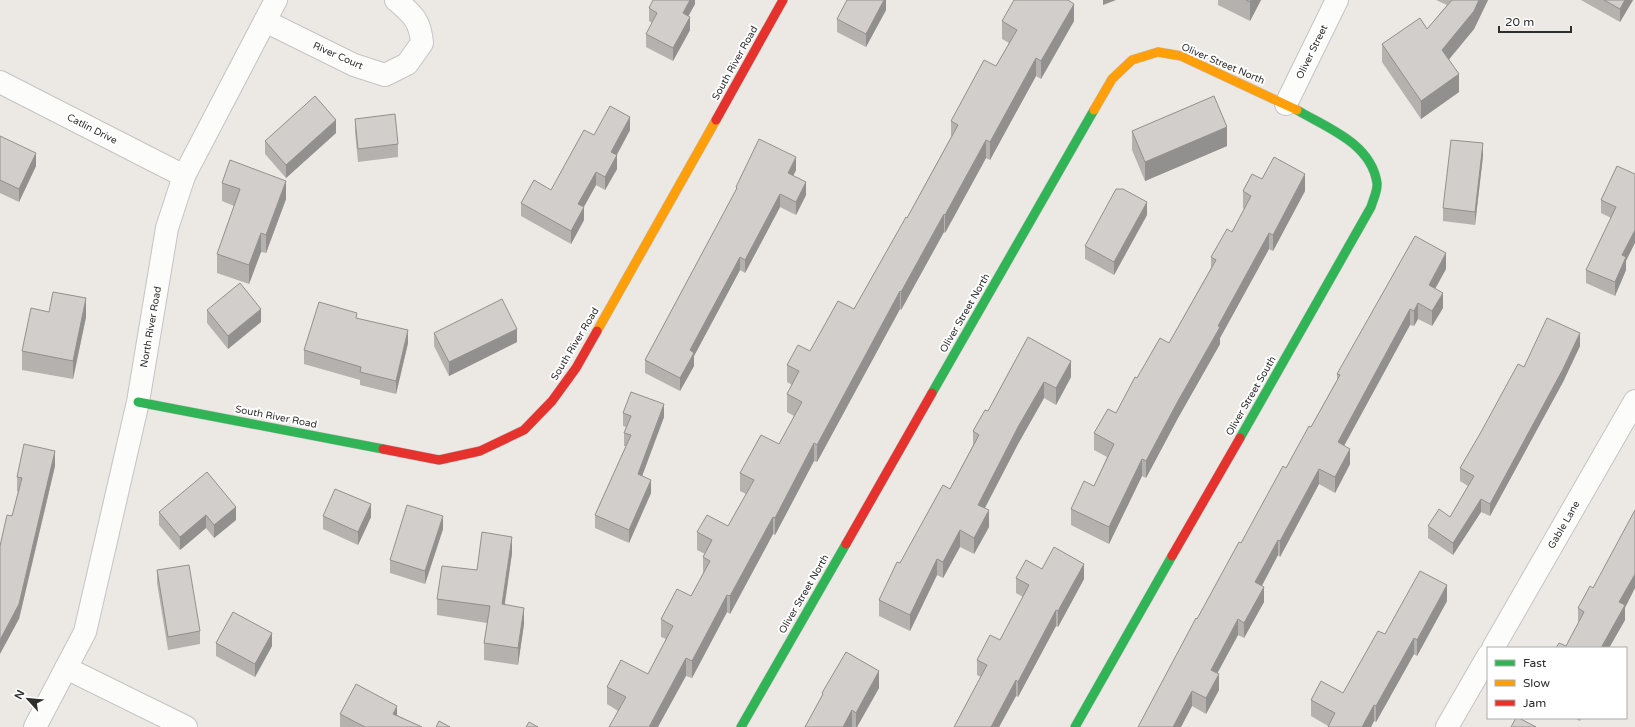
<svg xmlns="http://www.w3.org/2000/svg" width="1635" height="727" font-family="'Varela Round',sans-serif">
	<style>
		.lines { fill: none; stroke-linecap: round; stroke-linejoin: round }
		.street-casing { stroke: #c5c4c5; stroke-width: 24 }
		.fast-casing { stroke: #c5c4c5; stroke-width: 10 }
		.slow-casing { stroke: #c5c4c5; stroke-width: 10 }
		.jam-casing { stroke: #c5c4c5; stroke-width: 10 }
		.street { stroke: #fcfcfb; stroke-width: 22 }
		.fast { stroke: #30b455; stroke-width: 9 }
		.slow { stroke: #ff9f0a; stroke-width: 9 }
		.jam { stroke: #e5322d; stroke-width: 9 }
		.wall { fill: #b4b1af }
		.shaded-wall { fill: #92908e }
		.building { fill: #d1cecb; stroke: #92908e }
		.labels { text-anchor: middle; dominant-baseline: central; stroke-width: 4; stroke-linejoin: round; paint-order: stroke }
		.street-label { font-size: 10px; fill: #2e2e2e; stroke: #fff }
	</style>
	<rect width="100%" height="100%" fill="#ece8e4"/>
	<g class="lines">
		<g class="street-casing">
			<g id="street">
				<path d="M 265,21 L 354,65 L 385,75 L 407,64 L 422,43 C 420,20 413,15 396,0"/>
				<polyline points="0,82 184,176"/>
				<polyline points="1286,104 1337,0"/>
				<polyline points="1493,648 1635,401"/>
				<polyline points="66,668 186,727"/>
				<polyline points="35,727 85,632 138,402 167,228 184,176 276,0"/>
				<polyline points="1447,727 1488,656"/>
			</g>
		</g>
		<g class="fast-casing">
			<g id="fast">
				<polyline points="932,393 1094,110"/>
				<polyline points="138,402 383,449"/>
				<path d="M 1240,438 L 1371,207 C 1373,200 1378,190 1377,183 C 1371,143 1327,128 1297,110"/>
				<polyline points="741,727 846,544"/>
				<polyline points="1075,727 1172,556"/>
			</g>
		</g>
		<g class="slow-casing">
			<g id="slow">
				<polyline points="1094,110 1112,79 1132,60 1158,52 1181,56 1297,110"/>
				<polyline points="597,331 716,120"/>
			</g>
		</g>
		<g class="jam-casing">
			<g id="jam">
				<polyline points="716,120 783,0"/>
				<polyline points="383,449 439,460 480,451 524,430 552,401 576,368 597,331"/>
				<polyline points="846,544 932,393"/>
				<polyline points="1172,556 1240,438"/>
			</g>
		</g>
		<use href="#street" class="street"/>
		<use href="#fast" class="fast"/>
		<use href="#slow" class="slow"/>
		<use href="#jam" class="jam"/>
	</g>
	<g class="wall">
		<polygon points="695,0 695,4 688,16 690,30 673,61 646,47 646,34 652,23 649,21 649,8"/>
		<polygon points="886,0 886,10 866,47 837,32 837,19"/>
		<polygon points="1218,0 1261,0 1250,21 1218,5"/>
		<polygon points="1436,0 1488,0 1474,29 1449,59 1459,92 1421,119 1382,62 1382,44 1427,29 1447,5"/>
		<polygon points="1581,0 1633,0 1620,22"/>
		<polygon points="1002,21 1074,21 1041,79 1036,76 990,160 986,158 945,233 944,232 901,310 900,309 817,462 814,461 775,535 773,534 730,614 727,612 692,678 686,676 618,711 607,704 607,687 648,674 666,639 661,637 661,619 691,596 703,574 703,557 705,554 697,550 697,532 728,526 746,494 740,491 740,473 779,444 794,416 787,412 787,394 792,385 787,382 787,365 810,351 854,309 907,218 951,137 951,121 996,66 1009,43 1002,39"/>
		<polygon points="355,119 398,144 398,157 358,162 355,132"/>
		<polygon points="630,130 617,155 617,169 605,190 596,185 584,207 584,220 571,244 521,216 521,203 551,190 594,135"/>
		<polygon points="1132,131 1227,146 1145,181 1132,150"/>
		<polygon points="336,133 286,178 265,154 265,141"/>
		<polygon points="0,136 36,166 19,202 0,193"/>
		<polygon points="1483,156 1475,225 1443,221 1443,208"/>
		<polygon points="1617,166 1626,261 1626,270 1615,296 1586,283 1586,270 1611,218 1601,213 1601,200"/>
		<polygon points="796,170 793,176 806,195 796,215 780,207 745,273 740,270 694,356 694,366 680,391 645,373 645,360 736,191 736,187"/>
		<polygon points="1262,179 1305,191 1273,251 1269,249 1220,338 1220,344 1178,418 1146,478 1142,476 1109,544 1071,525 1071,509 1094,486 1107,457 1094,450 1094,433 1116,413 1137,378 1169,343 1211,268 1211,257 1232,232 1244,209 1243,208 1243,191"/>
		<polygon points="222,183 286,199 266,253 261,252 249,284 217,273 217,254 234,206 222,201"/>
		<polygon points="1147,215 1114,275 1085,259 1085,246"/>
		<polygon points="1446,269 1435,288 1443,308 1432,326 1418,319 1414,326 1410,325 1344,445 1350,464 1335,493 1319,484 1280,557 1278,555 1262,586 1264,602 1244,638 1238,635 1217,673 1219,690 1206,714 1192,706 1181,727 1138,727 1197,619 1286,468 1311,427 1337,380 1337,374"/>
		<polygon points="207,310 261,322 228,349 207,323"/>
		<polygon points="86,317 73,379 22,370 22,351"/>
		<polygon points="357,318 408,343 396,394 360,385 360,380 304,364 304,350"/>
		<polygon points="434,333 517,342 449,376 434,346"/>
		<polygon points="1028,337 1071,377 1056,405 1044,398 1018,444 985,508 989,527 974,554 960,547 943,578 937,575 910,631 879,616 879,600 900,563 950,489 973,445 973,431 988,411"/>
		<polygon points="1580,346 1563,382 1490,516 1481,512 1453,555 1428,538 1428,526 1450,517 1468,486 1460,481 1460,468 1524,367"/>
		<polygon points="623,413 664,417 642,476 651,493 629,543 595,528 595,515 626,446 624,446 624,433 626,427 623,426"/>
		<polygon points="55,466 19,619 12,516 18,492 17,491 17,477"/>
		<polygon points="236,507 236,520 214,538 206,528 180,550 159,525 159,512"/>
		<polygon points="323,516 371,517 358,545 323,529"/>
		<polygon points="443,529 425,584 390,573 390,560"/>
		<polygon points="512,553 505,604 524,624 518,665 484,660 484,643 487,623 437,615 437,599 477,570"/>
		<polygon points="1042,569 1084,579 1058,627 1056,626 1018,697 1016,696 999,727 954,727 981,677 977,675 977,660 1000,640 1023,597 1016,593 1016,578"/>
		<polygon points="157,570 200,631 200,644 168,650 157,583"/>
		<polygon points="1593,588 1625,608 1625,620 1609,648 1556,648 1566,646 1578,623 1578,608"/>
		<polygon points="1447,601 1417,656 1414,654 1376,722 1374,721 1371,727 1328,727 1328,726 1311,716 1311,700 1343,693 1385,634"/>
		<polygon points="216,643 272,646 255,677 216,656"/>
		<polygon points="879,688 857,727 805,727 822,696 822,693"/>
		<polygon points="340,714 397,715 422,727 340,727"/>
		<polygon points="1574,718 1582,718 1580,721"/>
	</g>
	<g class="shaded-wall">
		<polygon points="690,0 695,0 695,4 683,26 683,13"/>
		<polygon points="884,0 886,0 886,10 866,47 866,34"/>
		<polygon points="1103,0 1116,0 1103,5"/>
		<polygon points="1251,0 1261,0 1250,21 1250,2"/>
		<polygon points="1479,0 1488,0 1474,29 1442,68 1442,50"/>
		<polygon points="1625,0 1633,0 1620,22 1620,9"/>
		<polygon points="1074,4 1074,21 1041,79 1041,61"/>
		<polygon points="690,17 690,30 673,61 673,48"/>
		<polygon points="1036,58 1036,76 990,160 990,142"/>
		<polygon points="1459,74 1459,92 1421,119 1421,101"/>
		<polygon points="630,117 630,130 611,165 611,152"/>
		<polygon points="336,120 336,133 286,178 286,165"/>
		<polygon points="1227,127 1227,146 1145,181 1145,162"/>
		<polygon points="986,140 986,158 945,233 945,215"/>
		<polygon points="1483,143 1483,156 1475,225 1475,212"/>
		<polygon points="36,153 36,166 19,202 19,189"/>
		<polygon points="617,155 617,169 605,190 605,177"/>
		<polygon points="796,157 796,170 788,186 788,173"/>
		<polygon points="596,172 596,185 578,217 578,204"/>
		<polygon points="1305,174 1305,191 1273,251 1273,235"/>
		<polygon points="286,181 286,199 266,253 266,235"/>
		<polygon points="806,182 806,195 796,215 796,202"/>
		<polygon points="780,194 780,207 745,273 745,260"/>
		<polygon points="1147,202 1147,215 1114,275 1114,262"/>
		<polygon points="584,207 584,220 571,244 571,231"/>
		<polygon points="944,214 944,232 901,310 901,292"/>
		<polygon points="1635,230 1635,243 1626,261 1626,270 1615,296 1615,282 1622,255"/>
		<polygon points="261,233 261,252 249,284 249,265"/>
		<polygon points="1269,233 1269,249 1220,338 1220,344 1178,418 1146,478 1146,461 1218,326"/>
		<polygon points="1446,253 1446,269 1429,300 1429,285"/>
		<polygon points="740,257 740,270 694,356 694,366 680,391 680,378 690,350"/>
		<polygon points="900,291 900,309 817,462 817,445"/>
		<polygon points="1443,293 1443,308 1432,326 1432,311"/>
		<polygon points="86,298 86,317 73,379 73,361"/>
		<polygon points="1418,303 1418,319 1414,326 1414,311"/>
		<polygon points="261,309 261,322 228,349 228,336"/>
		<polygon points="1410,309 1410,325 1338,457 1338,442"/>
		<polygon points="517,329 517,342 449,376 449,362"/>
		<polygon points="408,330 408,343 396,394 396,381"/>
		<polygon points="1580,333 1580,346 1563,382 1490,516 1490,504"/>
		<polygon points="1071,361 1071,377 1056,405 1056,388"/>
		<polygon points="1044,382 1044,398 1018,444 978,521 978,505 1018,427"/>
		<polygon points="664,404 664,417 638,487 638,474"/>
		<polygon points="814,443 814,461 775,535 775,518"/>
		<polygon points="1350,449 1350,464 1335,493 1335,477"/>
		<polygon points="55,451 55,466 19,619 0,654 0,640"/>
		<polygon points="1142,459 1142,476 1109,544 1109,527"/>
		<polygon points="1319,469 1319,484 1280,557 1280,541"/>
		<polygon points="651,480 651,493 629,543 629,530"/>
		<polygon points="1481,499 1481,512 1453,555 1453,543"/>
		<polygon points="371,504 371,517 358,545 358,532"/>
		<polygon points="236,507 236,520 214,538 214,525"/>
		<polygon points="989,510 989,527 974,554 974,538"/>
		<polygon points="206,515 206,528 180,550 180,537"/>
		<polygon points="443,516 443,529 425,584 425,571"/>
		<polygon points="773,517 773,534 730,614 730,596"/>
		<polygon points="960,530 960,547 943,578 943,562"/>
		<polygon points="512,537 512,553 502,621 502,604"/>
		<polygon points="1278,540 1278,555 1255,598 1255,582"/>
		<polygon points="937,559 937,575 910,631 910,615"/>
		<polygon points="1084,564 1084,579 1058,627 1058,611"/>
		<polygon points="1635,574 1635,588 1625,608 1625,620 1609,648 1601,648 1619,602"/>
		<polygon points="1447,585 1447,601 1417,656 1417,640"/>
		<polygon points="1264,587 1264,602 1244,638 1244,623"/>
		<polygon points="727,595 727,612 692,678 692,661"/>
		<polygon points="524,608 524,624 518,665 518,648"/>
		<polygon points="1056,610 1056,626 1018,697 1018,682"/>
		<polygon points="1238,619 1238,635 1211,685 1211,670"/>
		<polygon points="272,633 272,646 255,677 255,664"/>
		<polygon points="1414,638 1414,654 1376,722 1376,706"/>
		<polygon points="686,658 686,676 658,727 649,727"/>
		<polygon points="879,671 879,688 857,727 856,727 856,713"/>
		<polygon points="1219,674 1219,690 1206,714 1206,698"/>
		<polygon points="1016,680 1016,696 999,727 991,727"/>
		<polygon points="1192,691 1192,706 1181,727 1173,727"/>
		<polygon points="1374,705 1374,721 1371,727 1362,727"/>
		<polygon points="397,706 397,722 393,714"/>
		<polygon points="852,710 852,727 843,727"/>
	</g>
	<g class="building">
		<polygon points="653,0 690,0 683,13 690,17 673,48 646,34 657,13 649,8"/>
		<polygon points="847,0 884,0 866,34 837,19"/>
		<polygon points="1014,0 1068,0 1074,4 1041,61 1036,58 990,142 986,140 945,215 944,214 901,292 900,291 817,445 814,443 775,518 773,517 730,596 727,595 692,661 686,658 649,727 609,727 626,697 607,687 621,660 648,674 673,626 661,619 677,589 691,596 710,561 703,557 712,540 697,532 707,515 728,526 754,480 740,473 761,435 779,444 802,402 787,394 799,371 787,365 798,345 810,351 838,301 854,309 906,217 907,218 958,125 951,121 984,60 996,66 1017,30 1002,21"/>
		<polygon points="1246,0 1251,0 1250,2"/>
		<polygon points="1452,0 1479,0 1474,11 1442,50 1459,74 1421,101 1382,44 1420,18 1427,29"/>
		<polygon points="1604,0 1625,0 1620,9"/>
		<polygon points="315,96 336,120 286,165 265,141"/>
		<polygon points="1214,96 1227,127 1145,162 1132,131"/>
		<polygon points="610,106 630,117 611,152 617,155 605,177 596,172 578,204 584,207 571,231 521,203 534,180 551,190 584,130 594,135"/>
		<polygon points="395,114 398,144 358,149 355,119"/>
		<polygon points="0,136 36,153 19,189 0,180"/>
		<polygon points="759,139 796,157 788,173 806,182 796,202 780,194 745,260 740,257 690,350 694,353 680,378 645,360 737,188 736,187"/>
		<polygon points="1451,140 1483,143 1475,212 1443,208"/>
		<polygon points="1274,157 1305,174 1273,235 1269,233 1218,326 1220,327 1178,401 1146,461 1142,459 1109,527 1071,509 1084,481 1094,486 1114,444 1094,433 1108,409 1116,413 1135,377 1137,378 1160,338 1169,343 1216,260 1211,257 1227,229 1232,232 1251,196 1243,191 1252,174 1262,179"/>
		<polygon points="230,160 286,181 266,235 261,233 249,265 217,254 240,189 222,183"/>
		<polygon points="1617,166 1635,174 1635,230 1622,255 1626,257 1615,282 1586,270 1616,207 1601,200"/>
		<polygon points="1116,189 1123,189 1147,202 1114,262 1085,246"/>
		<polygon points="1415,236 1446,253 1429,285 1443,293 1432,311 1418,303 1414,311 1410,309 1338,442 1350,449 1335,477 1319,469 1280,541 1278,540 1255,582 1264,587 1244,623 1238,619 1211,670 1219,674 1206,698 1192,691 1173,727 1138,727 1196,618 1197,619 1239,542 1241,543 1283,466 1286,468 1309,426 1311,427 1340,375 1337,374"/>
		<polygon points="240,283 261,309 228,336 207,310"/>
		<polygon points="53,292 86,298 73,361 22,351 31,308 49,312"/>
		<polygon points="502,299 517,329 449,362 434,333"/>
		<polygon points="319,302 357,313 356,318 408,330 396,381 360,372 361,367 304,350"/>
		<polygon points="1547,318 1580,333 1563,369 1490,504 1481,499 1453,543 1428,526 1439,509 1450,517 1474,476 1460,468 1481,432 1518,364 1524,367"/>
		<polygon points="1028,337 1071,361 1056,388 1044,382 1018,427 978,505 989,510 974,538 960,530 943,562 937,559 910,615 879,600 897,562 900,563 943,485 950,489 979,435 973,431 985,410 988,411"/>
		<polygon points="631,392 664,404 638,474 651,480 629,530 595,515 631,435 624,433 631,416 623,413"/>
		<polygon points="24,444 55,451 19,604 0,640 0,546 7,515 12,516 22,478 17,477"/>
		<polygon points="207,472 236,507 214,525 206,515 180,537 159,512"/>
		<polygon points="335,489 371,504 358,532 323,516"/>
		<polygon points="407,505 443,516 425,571 390,560"/>
		<polygon points="1635,510 1635,574 1619,602 1625,605 1601,648 1556,648 1559,643 1566,646 1584,612 1578,608 1590,586 1593,588"/>
		<polygon points="482,532 512,537 502,604 524,608 518,648 484,643 490,606 437,599 442,566 477,570"/>
		<polygon points="1054,547 1084,564 1058,611 1056,610 1018,682 1016,680 991,727 954,727 987,665 977,660 990,635 1000,640 1029,585 1016,578 1026,560 1042,569"/>
		<polygon points="189,565 200,631 168,637 157,570"/>
		<polygon points="1420,571 1447,585 1417,640 1414,638 1376,706 1374,705 1362,727 1328,727 1335,713 1311,700 1321,681 1343,693 1378,631 1385,634"/>
		<polygon points="233,612 272,633 255,664 216,643"/>
		<polygon points="846,652 879,671 856,713 852,710 843,727 805,727 823,694 822,693"/>
		<polygon points="356,684 397,706 393,714 422,727 365,727 340,714"/>
		<polygon points="1516,718 1519,718 1536,727 1511,727"/>
		<polygon points="439,721 450,727 436,727"/>
		<polygon points="529,722 538,727 526,727"/>
	</g>
	<g class="labels">
		<g class="street-label">
			<text transform="translate(1312 52) rotate(-64)">Oliver Street</text>
			<text transform="translate(338 56) rotate(24)">River Court</text>
			<text transform="translate(735 63) rotate(-61)">South River Road</text>
			<text transform="translate(1223 64) rotate(23)">Oliver Street North</text>
			<text transform="translate(92 129) rotate(27)">Catlin Drive</text>
			<text transform="translate(965 313) rotate(-60)">Oliver Street North</text>
			<text transform="translate(151 327) rotate(-80)">North River Road</text>
			<text transform="translate(575 344) rotate(-59)">South River Road</text>
			<text transform="translate(1251 396) rotate(-60)">Oliver Street South</text>
			<text transform="translate(276 417) rotate(11)">South River Road</text>
			<text transform="translate(1564 525) rotate(-60)">Gable Lane</text>
			<text transform="translate(804 594) rotate(-60)">Oliver Street North</text>
		</g>
	</g>
	<rect x="1487" y="647" width="140" height="72" fill="#ffffff" stroke="#ababab"/>
	<rect x="1495" y="660" width="20" height="6" fill="#30b455" stroke="#ababab"/>
	<text x="1523" y="667" font-size="12" fill="#2e2e2e">Fast</text>
	<rect x="1495" y="680" width="20" height="6" fill="#ff9f0a" stroke="#ababab"/>
	<text x="1523" y="687" font-size="12" fill="#2e2e2e">Slow</text>
	<rect x="1495" y="700" width="20" height="6" fill="#e5322d" stroke="#ababab"/>
	<text x="1523" y="707" font-size="12" fill="#2e2e2e">Jam</text>
	<g transform="translate(28 699) rotate(297)" stroke="#ffffff" stroke-width="3" paint-order="stroke">
	<path d="M0-3L7 15L0 10L-7 15Z" fill="#2e2e2e"/>
	<text y="-6" font-size="11" font-weight="bold" text-anchor="middle" fill="#2e2e2e">N</text>
	</g>
	<path d="M1499 26v6h72v-6" fill="none" stroke="#2e2e2e" stroke-width="2"/>
	<text x="1505" y="26" font-size="12" fill="#2e2e2e" stroke="#ffffff" stroke-width="3" paint-order="stroke">20 m</text>
</svg>
